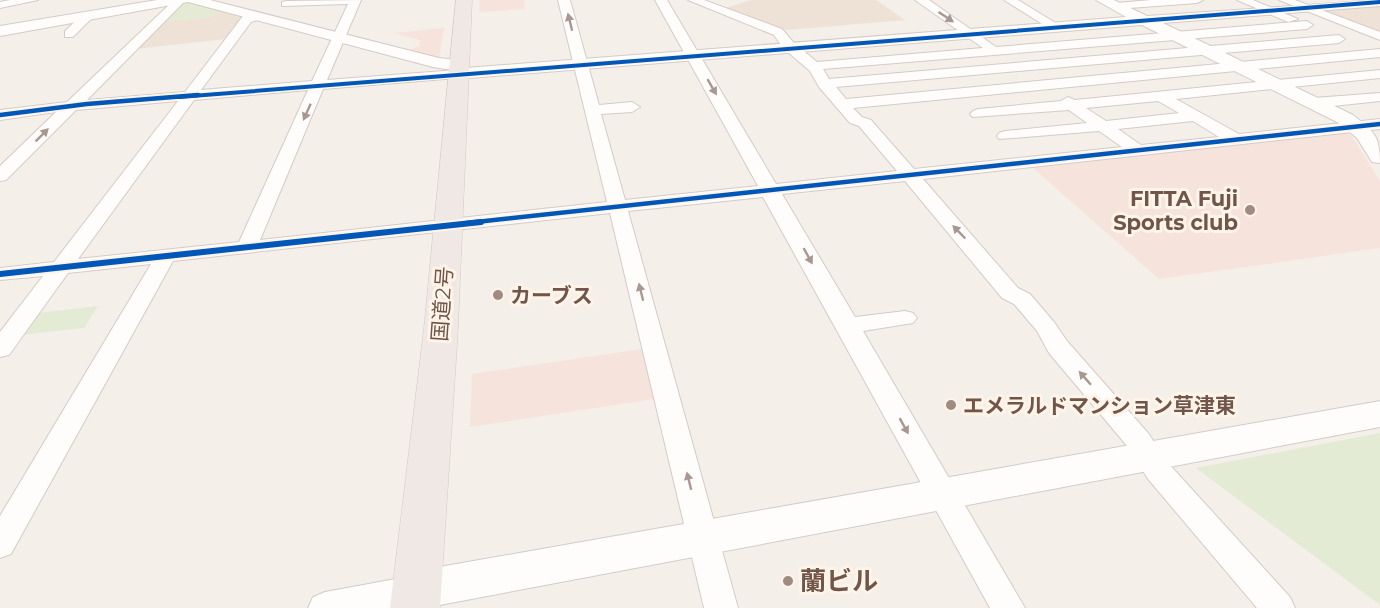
<svg xmlns="http://www.w3.org/2000/svg" width="1380" height="608" font-family="Montserrat,'Noto Sans JP',sans-serif">
	<style>
		.residential { fill: #eee1d6 }
		.commercial { fill: #f5e3dc }
		.green { fill: #e3ebd4 }
		.lines { fill: none; stroke-linecap: round; stroke-linejoin: round }
		.minor-casing { stroke: #d4cbc6; stroke-width: 2 }
		.tertiary-casing { stroke: #d4cbc6; stroke-width: 2 }
		.trunk-casing { stroke: #d4cac5; stroke-width: 1 }
		.minor { fill: #fefdfc; fill-rule: evenodd }
		.tertiary { fill: #fefdfc; fill-rule: evenodd }
		.trunk { fill: #f0e8e4; fill-rule: evenodd }
		.cycleway-far2-casing { stroke: #fef4e8; stroke-width: 6 }
		.cycleway-far1-casing { stroke: #fef4e8; stroke-width: 8 }
		.cycleway-casing { stroke: #fef4e8; stroke-width: 10 }
		.cycleway-far2 { stroke: #0057b8; stroke-width: 4 }
		.cycleway-far1 { stroke: #0057b8; stroke-width: 4.5 }
		.cycleway { stroke: #0057b8; stroke-width: 6 }
		.oneway { fill: #a99891 }
		.poi-dot { fill: #9f8b82; stroke: #fef4e8; stroke-width: 2 }
		.labels { text-anchor: middle; dominant-baseline: central; stroke-width: 6; stroke-linejoin: round; paint-order: stroke }
		.poi-label { font-size: 21px; font-weight: bold; fill: #71554a; stroke: #fef4e8; text-anchor: start }
		.street-label { font-size: 21px; fill: #71554a; stroke: #fef4e8 }
		.near-poi-label { font-size: 26px; font-weight: bold; fill: #71554a; stroke: #fef4e8; text-anchor: start }
	</style>
	<rect width="100%" height="100%" fill="#f5efe9"/>
	<g class="residential">
		<polygon points="751,0 876,0 905,20 786,30 725,8"/>
		<polygon points="1380,5 1380,34 1320,10"/>
		<polygon points="224,12 243,17 226,39 135,49 164,21 205,18"/>
	</g>
	<g class="commercial">
		<polygon points="480,0 524,0 525,9 479,12"/>
		<polygon points="444,28 439,58 409,50 419,46 420,40 394,33"/>
		<polygon points="1343,132 1351,135 1380,181 1380,248 1159,279 1032,167"/>
		<polygon points="642,349 654,399 470,427 472,374"/>
	</g>
	<g class="green">
		<polygon points="189,3 224,12 205,18 164,21 180,4"/>
		<polygon points="98,306 84,328 20,335 37,313"/>
		<polygon points="1380,433 1380,605 1196,468"/>
	</g>
	<g class="lines">
		<g class="minor-casing">
			<g id="minor">
				<polygon points="10,0 38,0 0,8 0,2"/>
				<path d="M 174,0 L 185,1 L 87,100 L 185,92 L 243,16 L 261,13 L 261,19 L 251,22 L 201,90 L 312,81 L 348,4 L 282,6 L 282,2 L 286,1 L 361,0 L 327,80 L 457,70 L 464,74 L 457,78 L 323,89 L 260,240 L 607,202 L 558,0 L 570,0 L 599,105 L 632,102 L 640,107 L 632,112 L 601,114 L 625,200 L 758,186 L 655,0 L 667,0 L 776,184 L 897,171 L 859,126 L 850,123 L 819,87 L 810,71 L 783,48 L 774,35 L 688,0 L 704,0 L 782,29 L 793,42 L 817,62 L 983,48 L 915,0 L 929,0 L 996,47 L 1307,21 L 1313,25 L 1307,29 L 823,69 L 829,79 L 1339,35 L 1345,39 L 1339,43 L 836,87 L 846,99 L 1380,49 L 1380,57 L 853,108 L 862,117 L 871,120 L 914,169 L 1122,147 L 1099,131 L 999,139 L 997,136 L 999,133 L 1005,131 L 1087,123 L 1069,110 L 973,117 L 970,114 L 973,111 L 978,109 L 1061,101 L 1068,97 L 1075,100 L 1380,70 L 1380,78 L 1176,99 L 1239,134 L 1380,119 L 1380,129 L 923,179 L 1018,288 L 1030,294 L 1054,322 L 1067,341 L 1148,433 L 1168,463 L 1290,597 L 1295,608 L 1257,608 L 1148,479 L 1128,447 L 1049,353 L 1037,331 L 1014,304 L 1002,298 L 905,181 L 782,194 L 855,317 L 905,311 L 913,313 L 917,318 L 913,323 L 863,331 L 1025,608 L 990,608 L 763,197 L 628,211 L 738,608 L 704,608 L 610,213 L 173,261 L 11,554 L 0,558 L 0,516 L 151,264 L 68,273 L 9,355 L 0,357 L 0,332 L 43,276 L 0,280 L 0,268 L 54,262 L 178,101 L 76,110 L 6,180 L 0,181 L 0,166 L 56,112 L 0,120 L 0,110 L 67,102 ZM 308,90 L 239,242 L 78,259 L 194,100 ZM 1158,101 L 1179,113 L 1106,121 L 1086,108 ZM 1193,121 L 1219,137 L 1141,145 L 1118,129 Z"/>
				<polygon points="1004,0 1018,0 1062,27 1052,30"/>
				<polygon points="1151,0 1203,0 1197,3 1116,9 1110,6 1116,3"/>
				<polygon points="1237,0 1253,0 1298,19 1288,22"/>
				<polygon points="1279,0 1295,0 1380,32 1380,40"/>
				<polygon points="84,13 94,16 73,37 65,37 65,31"/>
				<polygon points="1380,93 1380,101 1314,108 1306,103 1314,98"/>
				<polygon points="417,575 429,579 434,590 429,601 404,608 308,608 313,597 325,592"/>
			</g>
		</g>
		<g class="tertiary-casing">
			<g id="tertiary">
				<path d="M 157,0 L 210,0 L 439,58 L 465,61 L 468,65 L 466,68 L 1126,17 L 1096,0 L 1114,0 L 1147,16 L 1380,0 L 1380,6 L 1163,23 L 1353,115 C 1374,132 1380,135 1380,163 L 1372,162 L 1357,138 L 1339,123 L 1142,25 L 457,79 L 448,74 L 453,70 L 433,67 L 188,2 L 0,36 L 0,26 Z"/>
				<polygon points="1380,401 1380,427 424,608 402,604 396,590 402,576 417,571"/>
			</g>
		</g>
		<g class="trunk-casing">
			<polygon id="trunk" points="456,0 472,0 458,328 440,608 390,608 424,328"/>
		</g>
		<use href="#minor" class="minor"/>
		<use href="#tertiary" class="tertiary"/>
		<use href="#trunk" class="trunk"/>
		<g class="cycleway-far2-casing">
			<polyline id="cycleway-far2" points="179,97 1380,2"/>
		</g>
		<g class="cycleway-far1-casing">
			<g id="cycleway-far1">
				<polyline points="0,115 87,104 198,95"/>
				<polyline points="467,223 1380,124"/>
			</g>
		</g>
		<g class="cycleway-casing">
			<polyline id="cycleway" points="0,274 481,222"/>
		</g>
		<use href="#cycleway-far2" class="cycleway-far2"/>
		<use href="#cycleway-far1" class="cycleway-far1"/>
		<use href="#cycleway" class="cycleway"/>
	</g>
	<defs><path id="oneway-solid" d="M-6-.8H1V-3.2L6.5 0L1 3.2V.8H-6Z" transform="scale(1.5)"/></defs>
	<g class="oneway">
		<use href="#oneway-solid" transform="translate(946 17) rotate(34)"/>
		<use href="#oneway-solid" transform="translate(570 22) rotate(-104)"/>
		<use href="#oneway-solid" transform="translate(712 87) rotate(60)"/>
		<use href="#oneway-solid" transform="translate(307 112) rotate(114)"/>
		<use href="#oneway-solid" transform="translate(42 135) rotate(-45)"/>
		<use href="#oneway-solid" transform="translate(959 232) rotate(-134)"/>
		<use href="#oneway-solid" transform="translate(808 256) rotate(61)"/>
		<use href="#oneway-solid" transform="translate(641 292) rotate(-104)"/>
		<use href="#oneway-solid" transform="translate(1085 378) rotate(-131)"/>
		<use href="#oneway-solid" transform="translate(904 426) rotate(61)"/>
		<use href="#oneway-solid" transform="translate(689 481) rotate(-104)"/>
	</g>
	<g class="poi-dot">
		<circle cx="1250" cy="210" r="6"/>
		<circle cx="498" cy="295" r="6"/>
		<circle cx="951" cy="405" r="6"/>
		<circle cx="788" cy="581" r="6"/>
	</g>
	<g class="labels">
		<g class="poi-label">
			<text x="1238" y="198" text-anchor="end">FITTA Fuji<tspan x="1238" dy="24">Sports club</tspan></text>
			<text x="510" y="295">カーブス</text>
			<text x="963" y="405">エメラルドマンション草津東</text>
		</g>
		<g class="street-label">
			<text transform="translate(442 304) rotate(-86)">国道2号</text>
		</g>
		<g class="near-poi-label">
			<text x="800" y="581">蘭ビル</text>
		</g>
	</g>
</svg>
